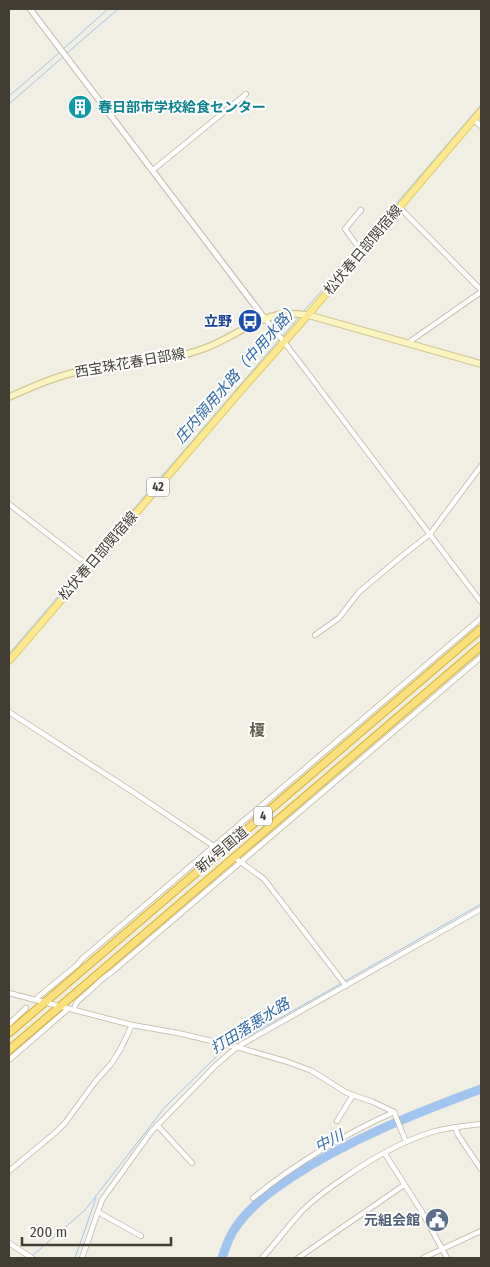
<svg xmlns="http://www.w3.org/2000/svg" width="490" height="1267" font-family="'Fira Sans Condensed','Noto Sans JP',sans-serif">
	<style>
		.lines { fill: none; stroke-linecap: round; stroke-linejoin: round }
		.stream { stroke: #9fc5ee; stroke-width: 1 }
		.river { stroke: #9fc5ee; stroke-width: 9 }
		.minor-casing { stroke: #bcb7a6; stroke-width: 6 }
		.tertiary-casing { stroke: #bcb7a6; stroke-width: 7 }
		.secondary-casing { stroke: #d0c693; stroke-width: 8 }
		.primary-casing { stroke: #e0c762; stroke-width: 8 }
		.trunk-casing { stroke: #d9ae35; stroke-width: 9 }
		.minor { stroke: #fff; stroke-width: 4.5 }
		.tertiary { stroke: #fff; stroke-width: 5 }
		.secondary { stroke: #fdf5c1; stroke-width: 5.5 }
		.primary { stroke: #fce891; stroke-width: 6 }
		.trunk { stroke: #fbe07b; stroke-width: 7 }
		.labels { text-anchor: middle; dominant-baseline: central; stroke-width: 4; stroke-linejoin: round; paint-order: stroke }
		.shield { fill: #fff; stroke: #7b7870; stroke-width: 1 }
		.shield-label { font-size: 12px; font-weight: bold; fill: #423e33 }
		.culture-label { font-size: 14px; font-weight: bold; fill: #0d838f; stroke: #fff; text-anchor: start }
		.street-label { font-size: 14px; fill: #423e33; stroke: #fff }
		.transit-label { font-size: 14px; font-weight: bold; fill: #164399; stroke: #fff; text-anchor: end }
		.service-label { font-size: 14px; font-weight: bold; fill: #4e5e75; stroke: #fff; text-anchor: end }
		.water-label { font-size: 15px; font-style: italic; fill: #306aab; stroke: #fff }
		.quarter-label { font-size: 16px; font-weight: bold; fill: #655d4b; stroke: #fff }
	</style>
	<rect width="100%" height="100%" fill="#f1eee3"/>
	<g class="lines">
		<g class="stream">
			<polyline points="62,50 108,9"/>
			<polyline points="66,54 118,9"/>
			<polyline points="9,96 59,53"/>
			<polyline points="9,104 63,57"/>
			<polyline points="360,246 481,105"/>
			<polyline points="303,312 358,249"/>
			<polyline points="282,337 299,317"/>
			<polyline points="88,562 279,340"/>
			<polyline points="9,654 85,565"/>
			<polyline points="345,981 481,904"/>
			<polyline points="234,1044 342,983"/>
			<polyline points="32,1256 85,1210 165,1107 221,1052 228,1047"/>
			<polyline points="75,1258 96,1198"/>
		</g>
		<path class="river" d="M 222,1258 C 226,1246 230,1234 238,1224 C 252,1205 272,1190 292,1177 C 350,1139 416,1113 481,1089"/>
		<g class="minor-casing">
			<g id="minor">
				<polyline points="474,120 481,126"/>
				<polyline points="153,170 246,94"/>
				<polyline points="400,208 481,290"/>
				<polyline points="361,210 345,229 362,252"/>
				<polyline points="265,319 285,343 481,602"/>
				<polyline points="409,343 412,340 481,292"/>
				<polyline points="9,504 89,566"/>
				<polyline points="315,635 339,618 359,592 402,556 430,534 481,466"/>
				<polyline points="9,712 133,792 221,851"/>
				<polyline points="234,857 264,879 346,986"/>
				<polyline points="9,993 132,1025 178,1033 237,1047 288,1062 312,1071 347,1093 373,1102 394,1112 406,1142"/>
				<polyline points="38,997 77,965 82,959 481,618"/>
				<path d="M 75,1006 C 77,1000 82,998 86,994 C 95,986 102,978 112,972 L 481,657"/>
				<polyline points="9,1024 26,1008"/>
				<polyline points="9,1060 68,1009"/>
				<polyline points="337,1121 353,1095"/>
				<polyline points="157,1125 192,1163"/>
				<polyline points="455,1127 458,1135 481,1169"/>
				<polyline points="385,1154 422,1212 447,1258"/>
				<polyline points="9,1171 56,1132 65,1123 95,1082 111,1064 120,1050 132,1025"/>
				<path d="M 253,1198 C 296,1163 343,1135 394,1112"/>
				<polyline points="98,1212 141,1236"/>
				<polyline points="9,1243 32,1258"/>
				<polyline points="82,1258 102,1200 151,1132 216,1065 237,1047 481,909"/>
				<path d="M 262,1258 C 276,1243 288,1226 302,1211 C 315,1198 329,1188 344,1178 C 371,1159 400,1142 432,1132 C 448,1127 465,1126 481,1124"/>
				<polyline points="298,1258 404,1185"/>
				<polyline points="423,1258 481,1231"/>
			</g>
		</g>
		<g class="tertiary-casing">
			<polyline id="tertiary" points="30,9 265,319"/>
		</g>
		<g class="secondary-casing">
			<path id="secondary" d="M 9,397 C 32,387 56,376 81,371 C 123,363 168,363 208,347 C 233,337 255,319 282,314 C 290,313 299,314 308,315 L 481,364"/>
		</g>
		<g class="primary-casing">
			<polyline id="primary" points="9,661 245,386 308,315 481,111"/>
		</g>
		<g class="trunk-casing">
			<g id="trunk">
				<polyline points="9,1033 481,629"/>
				<polyline points="9,1050 481,646"/>
			</g>
		</g>
		<use href="#minor" class="minor"/>
		<use href="#tertiary" class="tertiary"/>
		<use href="#secondary" class="secondary"/>
		<use href="#primary" class="primary"/>
		<use href="#trunk" class="trunk"/>
	</g>
	<defs>
		<g id="building-disc" transform="scale(1.25)"><circle r="9.5" fill="#0f9aa8" stroke="#fff"/><path d="M-4-6H4V6H1V3H-1V6H-4ZM-2.5-4.3h1.7v1.8h-1.7ZM.8-4.3h1.7v1.8H.8ZM-2.5-1h1.7V.8h-1.7ZM.8-1h1.7V.8H.8Z" fill="#fff"/></g>
		<g id="bus-disc" transform="scale(1.25)"><circle r="9.5" fill="#1a4fb4" stroke="#fff"/><path d="M-5-6H5V4H4V6H2V4H-2V6H-4V4H-5ZM-3.5-4V0h7V-4ZM-3.5 1.2v1.5H-2V1.2ZM2 1.2v1.5H3.5V1.2Z" fill="#fff"/></g>
		<g id="civic-disc" transform="scale(1.25)"><circle r="9.5" fill="#5c6f8a" stroke="#fff"/><path d="M-.6-6.5H3V-4.5H.6V-3L4-1V1h2V6H-6V1h2V-1L-.6-3ZM-1.2 2.5V6h2.4V2.5Z" fill="#fff"/></g>
	</defs>
	<g fill-rule="evenodd">
		<use href="#building-disc" x="80" y="107"/>
		<use href="#bus-disc" x="250" y="321"/>
		<use href="#civic-disc" x="437" y="1220"/>
	</g>
	<g class="labels">
		<g class="shield">
			<rect x="147" y="477.5" width="22" height="19" rx="4"/>
			<rect x="254" y="806.5" width="18" height="19" rx="4"/>
		</g>
		<g class="shield-label">
			<text x="158" y="487">42</text>
			<text x="263" y="816">4</text>
		</g>
		<g class="culture-label">
			<text x="98" y="107">春日部市学校給食センター</text>
		</g>
		<g class="street-label">
			<text transform="translate(363 250) rotate(-50)">松伏春日部関宿線</text>
			<text transform="translate(130 363) rotate(-10)">西宝珠花春日部線</text>
			<text transform="translate(98 556) rotate(-49)">松伏春日部関宿線</text>
			<text transform="translate(222 850) rotate(-40)">新4号国道</text>
		</g>
		<g class="transit-label">
			<text x="232" y="321">立野</text>
		</g>
		<g class="service-label">
			<text x="420" y="1220">元組会館</text>
		</g>
		<g class="water-label">
			<text transform="translate(237 373) rotate(-49)">庄内領用水路（中用水路）</text>
			<text transform="translate(250 1026) rotate(-32)">打田落悪水路</text>
			<text transform="translate(329 1141) rotate(-27)">中川</text>
		</g>
		<g class="quarter-label">
			<text x="257" y="730">榎</text>
		</g>
	</g>
	<rect width="490" height="1267" fill="none" stroke="#423e33" stroke-width="20"/>
	<path d="M22 1237v8h149v-8" fill="none" stroke="#423e33" stroke-width="2.5"/>
	<text x="30" y="1237" font-size="15" fill="#423e33" stroke="#ffffff" stroke-width="4" paint-order="stroke">200 m</text>
</svg>
